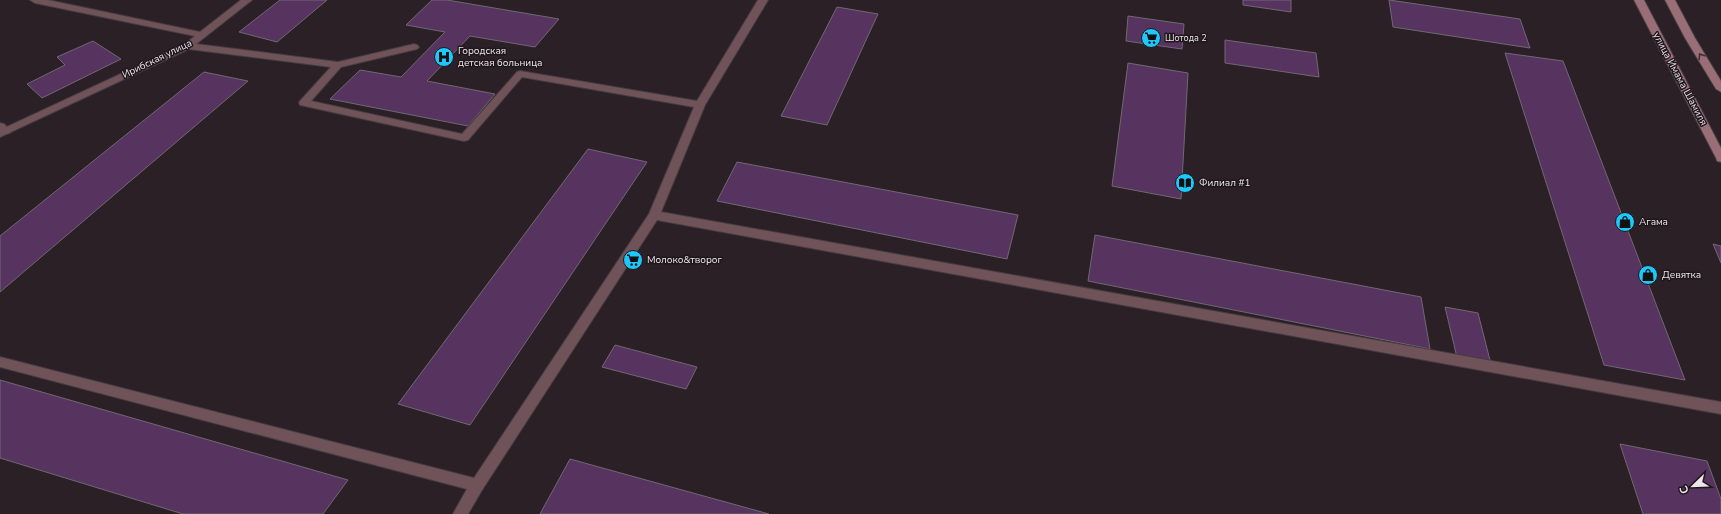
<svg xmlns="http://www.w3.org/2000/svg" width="1721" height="514" font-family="'Nunito Sans',sans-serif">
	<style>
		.building { fill: #573460; stroke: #706872 }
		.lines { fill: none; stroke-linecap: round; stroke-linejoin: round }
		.lane-casing { stroke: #453c41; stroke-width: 2 }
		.street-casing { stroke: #453c41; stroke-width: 2 }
		.secondary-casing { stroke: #453c41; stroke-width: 2 }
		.lane { fill: #6f5358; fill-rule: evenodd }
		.street { fill: #6f5358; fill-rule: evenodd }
		.secondary { fill: #996e76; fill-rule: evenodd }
		.oneway { stroke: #443137 }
		.labels { text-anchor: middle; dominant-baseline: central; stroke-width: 3; stroke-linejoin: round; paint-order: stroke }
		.far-poi-label { font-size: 9px; fill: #ece5e9; stroke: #20171c; text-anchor: start }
		.poi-label { font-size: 10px; fill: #ece5e9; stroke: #20171c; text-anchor: start }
		.street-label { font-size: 10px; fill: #ece5e9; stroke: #20171c }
	</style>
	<rect width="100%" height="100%" fill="#2a2026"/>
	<g class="building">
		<polygon points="280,0 327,0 277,42 239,32"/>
		<polygon points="432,0 447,0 559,19 535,47 470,36 427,81 495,94 468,126 330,99 360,70 401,77 445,32 406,25"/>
		<polygon points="1243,0 1291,0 1291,12 1243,5"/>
		<polygon points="1389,0 1520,19 1530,48 1393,27"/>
		<polygon points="837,7 878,14 827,125 781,116"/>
		<polygon points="1128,16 1184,24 1182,49 1126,41"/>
		<polygon points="1225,40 1316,53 1319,77 1225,63"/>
		<polygon points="93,41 121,59 42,98 27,84 65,65 57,57"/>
		<polygon points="1505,53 1563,61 1685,380 1604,365"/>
		<polygon points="1128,63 1188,73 1181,199 1112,186"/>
		<polygon points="204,72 248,81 0,292 0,236"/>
		<polygon points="588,149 647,162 470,425 398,404"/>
		<polygon points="737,162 1018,215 1007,259 717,201"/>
		<polygon points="1095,235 1421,297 1430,349 1088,281"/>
		<polygon points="1713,244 1721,246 1721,263"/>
		<polygon points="1445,307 1478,313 1493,372 1459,366"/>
		<polygon points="615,345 697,367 686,389 602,367"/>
		<polygon points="0,380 348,480 323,514 183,514 0,458"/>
		<polygon points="1620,444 1707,461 1721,499 1721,514 1643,514"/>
		<polygon points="570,459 769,514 540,514"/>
	</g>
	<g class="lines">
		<g class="lane-casing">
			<g id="lane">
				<polygon points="758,0 768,0 705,105 661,212 1721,402 1721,414 657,220 482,490 468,514 453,514 467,489 0,367 0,357 474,478 649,214 694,107 522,77 468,140 464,141 300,105 299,103 300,101 331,67 188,49 183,46 188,43 338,62 414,44 417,45 419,47 417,49 341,67 311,101 462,134 517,72 520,71 697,101"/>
				<polygon points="0,123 4,124 11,131 10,133 6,134 0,132"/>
			</g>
		</g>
		<g class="street-casing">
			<polygon id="street" points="30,0 48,0 200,32 241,0 252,0 191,48 0,137 0,130 185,44 195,36 35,3"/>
		</g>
		<g class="secondary-casing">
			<g id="secondary">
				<polygon points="1634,0 1644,0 1721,148 1721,162 1717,161 1716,158"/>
				<polygon points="1665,0 1675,0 1695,38 1721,81 1721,92 1716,89 1685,38"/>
			</g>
		</g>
		<use href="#lane" class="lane"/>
		<use href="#street" class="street"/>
		<use href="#secondary" class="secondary"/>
	</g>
	<defs><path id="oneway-chevron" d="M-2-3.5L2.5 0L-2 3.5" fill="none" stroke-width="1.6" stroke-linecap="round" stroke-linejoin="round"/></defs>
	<use class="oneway" href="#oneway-chevron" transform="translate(1701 56) rotate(-122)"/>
	<defs>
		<g id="supermarket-disc" transform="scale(1)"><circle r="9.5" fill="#1dc9fc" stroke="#20171c"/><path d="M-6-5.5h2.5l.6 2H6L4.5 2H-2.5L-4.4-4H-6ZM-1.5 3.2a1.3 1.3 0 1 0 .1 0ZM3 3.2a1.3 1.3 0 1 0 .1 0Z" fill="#111"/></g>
		<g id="hospital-disc" transform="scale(1)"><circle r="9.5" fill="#1dc9fc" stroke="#20171c"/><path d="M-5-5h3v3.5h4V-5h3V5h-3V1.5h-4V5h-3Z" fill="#111"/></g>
		<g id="library-disc" transform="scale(1)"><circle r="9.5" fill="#1dc9fc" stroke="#20171c"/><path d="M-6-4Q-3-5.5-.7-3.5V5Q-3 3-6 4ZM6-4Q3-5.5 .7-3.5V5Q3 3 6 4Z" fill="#111"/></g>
		<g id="shop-disc" transform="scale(1)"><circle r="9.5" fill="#1dc9fc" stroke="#20171c"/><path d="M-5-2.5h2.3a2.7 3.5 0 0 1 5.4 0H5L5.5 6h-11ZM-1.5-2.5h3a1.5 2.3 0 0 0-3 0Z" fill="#111"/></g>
	</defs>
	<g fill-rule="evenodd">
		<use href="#supermarket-disc" x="1151" y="38"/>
		<use href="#hospital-disc" x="444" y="57"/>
		<use href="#library-disc" x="1185" y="183"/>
		<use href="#shop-disc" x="1625" y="222"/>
		<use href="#supermarket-disc" x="633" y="260"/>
		<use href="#shop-disc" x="1648" y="275"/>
	</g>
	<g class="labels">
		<g class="far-poi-label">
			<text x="1165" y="38">Шотода 2</text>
		</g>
		<g class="poi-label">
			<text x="458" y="51">Городская<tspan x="458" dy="12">детская больница</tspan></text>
			<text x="1199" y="183">Филиал #1</text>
			<text x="1639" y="222">Агама</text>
			<text x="647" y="260">Молоко&amp;творог</text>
			<text x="1662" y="275">Девятка</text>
		</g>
		<g class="street-label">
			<text transform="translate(157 59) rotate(-26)">Ирибская улица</text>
			<text transform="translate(1680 79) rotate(62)">улица Имама Шамиля</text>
		</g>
	</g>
	<g transform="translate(1693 486) rotate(247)" stroke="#20171c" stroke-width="3" paint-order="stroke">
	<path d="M0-3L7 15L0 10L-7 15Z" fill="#ece5e9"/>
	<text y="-6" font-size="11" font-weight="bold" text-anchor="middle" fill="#ece5e9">С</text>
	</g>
</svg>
